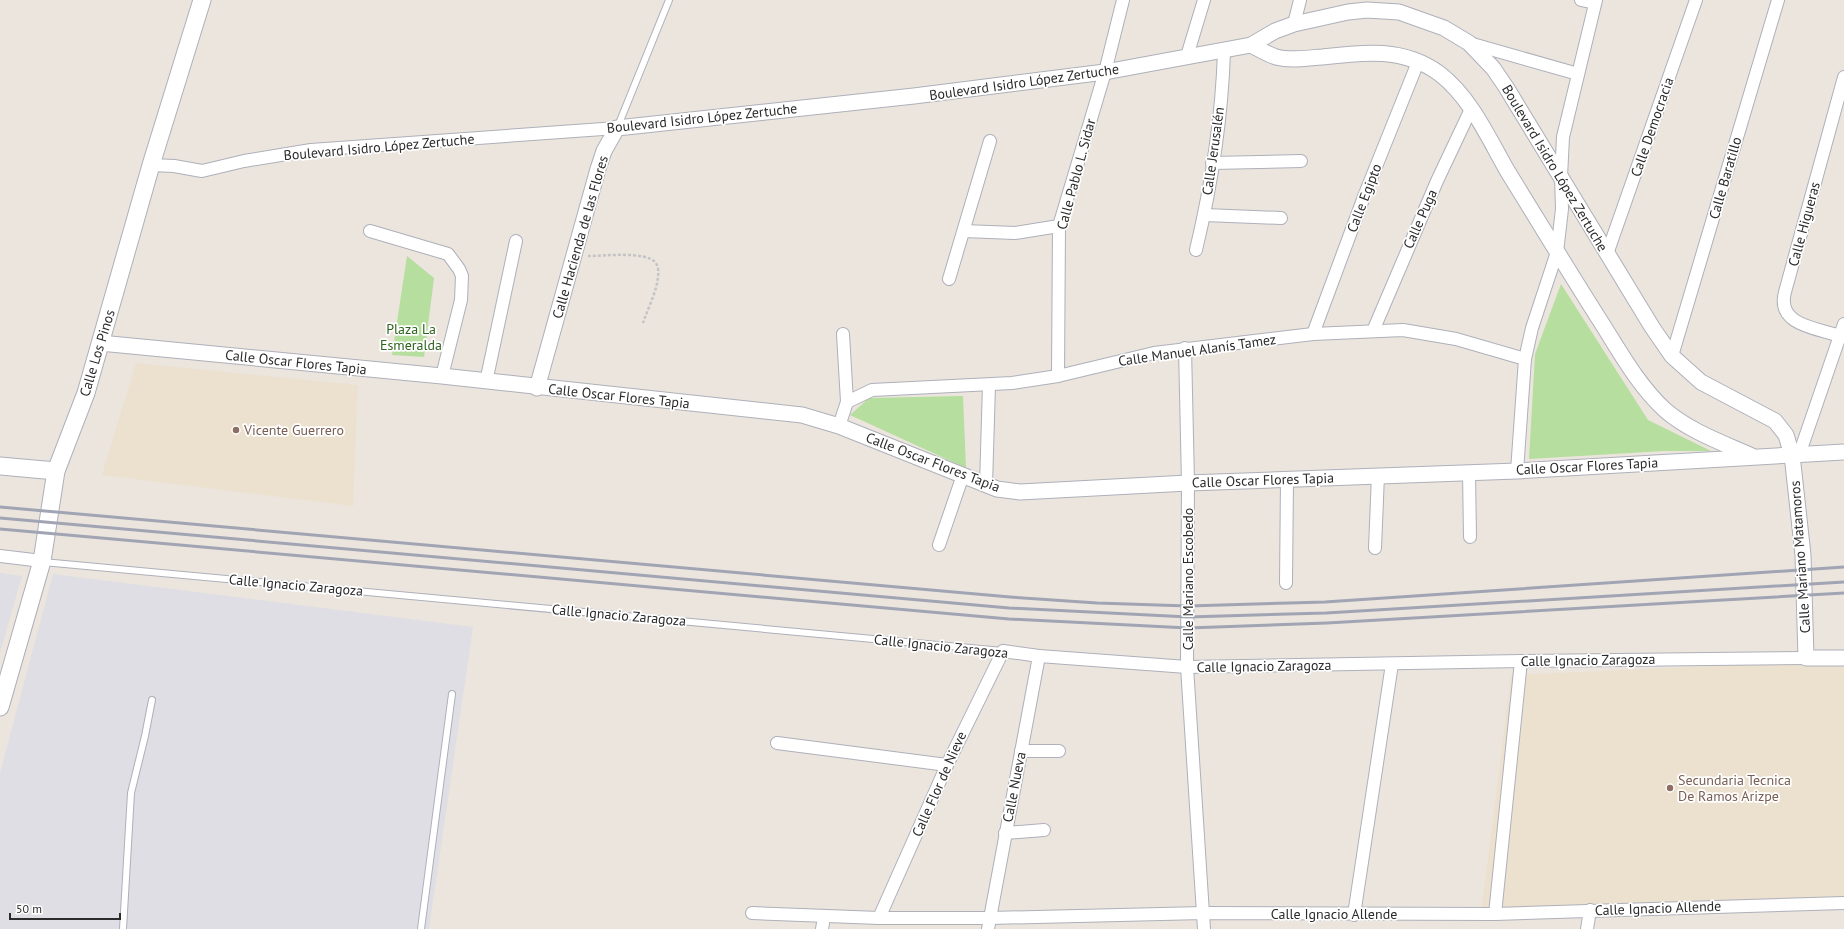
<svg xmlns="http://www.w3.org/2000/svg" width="1844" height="929" font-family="'PT Sans',sans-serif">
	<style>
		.industrial { fill: #dfdee4 }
		.education { fill: #ece1ce }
		.green { fill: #b6de9e }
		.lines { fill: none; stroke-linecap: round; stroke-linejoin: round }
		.service-casing { stroke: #aeb0ba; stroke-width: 8 }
		.minor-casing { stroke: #aeb0ba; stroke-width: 14 }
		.tertiary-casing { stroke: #aeb0ba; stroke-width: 17 }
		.secondary-casing { stroke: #aeb0ba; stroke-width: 19 }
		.path { stroke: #c4c4c4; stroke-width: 2.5; stroke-dasharray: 3 2; stroke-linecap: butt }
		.service { stroke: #fff; stroke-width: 6 }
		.minor { stroke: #fff; stroke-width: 12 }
		.tertiary { stroke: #fff; stroke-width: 15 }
		.secondary { stroke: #fff; stroke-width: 17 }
		.rail { stroke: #a1a4b3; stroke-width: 3 }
		.education-dot { fill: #8d6e63; stroke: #fff; stroke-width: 1.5 }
		.labels { text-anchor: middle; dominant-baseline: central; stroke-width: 3.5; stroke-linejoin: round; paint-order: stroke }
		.street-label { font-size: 14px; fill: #2b2b2b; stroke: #fff }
		.park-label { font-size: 14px; fill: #2f631f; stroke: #fff }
		.education-label { font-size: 14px; fill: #785e54; stroke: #fff; text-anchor: start }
	</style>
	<rect width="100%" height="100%" fill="#ebe5de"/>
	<g class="industrial">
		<polygon points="0,573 22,576 0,653"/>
		<polygon points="53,574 473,627 429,929 0,929 0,773"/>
	</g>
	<g class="education">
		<polygon points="136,363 358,385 353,506 102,475"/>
		<polygon points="1844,660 1844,900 1481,913 1511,675"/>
	</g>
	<g class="green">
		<polygon points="407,256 434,278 424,357 392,355"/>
		<polygon points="1561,284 1648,420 1711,451 1664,451 1529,459 1535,354"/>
		<polygon points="963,396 966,468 850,415 869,398"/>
	</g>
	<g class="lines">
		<g class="service-casing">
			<g id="service">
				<polyline points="618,126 669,0"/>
				<polyline points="43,562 1003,651"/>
				<polyline points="123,929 131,793 145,736 152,700"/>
				<polyline points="421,929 452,694"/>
			</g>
		</g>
		<g class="minor-casing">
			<g id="minor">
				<polyline points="1581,0 1595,3"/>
				<polyline points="1294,24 1300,0"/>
				<polyline points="1469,43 1578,74"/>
				<polyline points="1187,56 1204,0"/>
				<polyline points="1212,163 1301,161"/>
				<polyline points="151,165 174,166 202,171 244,161 311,150 617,128"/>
				<polyline points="1205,215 1281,218"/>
				<polyline points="370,231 448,254 459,269 462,276 461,300 442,376"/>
				<polyline points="964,231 1015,233 1059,226"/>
				<path d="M 1196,250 C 1211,187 1222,116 1224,51"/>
				<polyline points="1607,254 1696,0"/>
				<polyline points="949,279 990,141"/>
				<polyline points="1373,331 1437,181 1471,109"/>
				<polyline points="843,334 847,402"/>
				<polyline points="1313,334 1365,194 1418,62"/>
				<path d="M 1840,336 C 1816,328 1776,325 1785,292 L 1844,77"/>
				<polyline points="1185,348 1188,483 1187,667 1204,929"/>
				<polyline points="1672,356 1778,0"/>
				<polyline points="1058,376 1059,226 1105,72 1123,0"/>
				<polyline points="486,382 516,241"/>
				<polyline points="839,426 847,402 872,390 1012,383 1058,376 1154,353 1313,334 1403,330 1456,339 1525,359"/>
				<polyline points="1799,455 1844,324"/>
				<polyline points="1517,471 1525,359 1532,328 1557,252 1562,209 1561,177 1563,137 1596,0"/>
				<polyline points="1469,472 1470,537"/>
				<polyline points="986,485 989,385"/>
				<polyline points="939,545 963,475"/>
				<polyline points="1375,548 1378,475"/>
				<polyline points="0,556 42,561"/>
				<polyline points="1286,583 1287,479"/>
				<polyline points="777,743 947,765"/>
				<polyline points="1021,751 1059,751"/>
				<polyline points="1005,833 1044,830"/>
				<polyline points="752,913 879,918 990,918 1203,913 1495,914 1844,903"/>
				<polyline points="1495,914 1521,661"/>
				<polyline points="1354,915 1392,664"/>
				<polyline points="879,918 947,765 1003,651 1039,656 1187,667 1521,661 1806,658"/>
				<polyline points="822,929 824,917"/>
				<polyline points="988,929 1039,656"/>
				<polyline points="1587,929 1590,910"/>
			</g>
		</g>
		<g class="tertiary-casing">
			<g id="tertiary">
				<path d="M 1251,45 C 1259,49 1267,54 1276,57 C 1291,61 1307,58 1322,57 C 1363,52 1404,47 1440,74 C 1471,98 1489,139 1508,172 C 1539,222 1569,272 1601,322 C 1620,352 1638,385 1665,410 C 1689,431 1723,443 1752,456"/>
				<polyline points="100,343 442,376 802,415 839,426 997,489 1020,492 1188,483 1517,471 1844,452"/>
				<polyline points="537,388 598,169 604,151 617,128 914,96 1105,72 1251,45 1275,31 1294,24 1348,12 1367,10 1399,12 1444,28 1469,43 1493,68 1506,87 1652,327 1672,356 1701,382 1775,421 1786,435 1792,455 1803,555 1806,658 1844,658"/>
			</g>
		</g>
		<g class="secondary-casing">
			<g id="secondary">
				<polyline points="0,466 56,471"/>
				<polyline points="0,707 42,561 56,471 86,393 151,165 202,0"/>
			</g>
		</g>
		<path class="path" d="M 588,256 C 603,256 645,251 655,262 C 658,265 659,272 658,276 C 657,291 648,308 643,323"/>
		<use href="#service" class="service"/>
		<use href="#minor" class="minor"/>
		<use href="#tertiary" class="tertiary"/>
		<use href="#secondary" class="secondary"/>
		<g class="rail">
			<polyline points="0,507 1010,597 1097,603 1188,606 1325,602 1844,567"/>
			<polyline points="0,518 1009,608 1188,617 1326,613 1844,582"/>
			<polyline points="0,529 1009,619 1188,628 1327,623 1844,593"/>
		</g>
	</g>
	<g class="education-dot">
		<circle cx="236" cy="430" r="4"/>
		<circle cx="1670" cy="788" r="4"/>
	</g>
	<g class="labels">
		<g class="street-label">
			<text transform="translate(1024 82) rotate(-8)">Boulevard Isidro López Zertuche</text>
			<text transform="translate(702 118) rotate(-6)">Boulevard Isidro López Zertuche</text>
			<text transform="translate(1652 127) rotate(-71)">Calle Democracia</text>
			<text transform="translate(379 147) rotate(-5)">Boulevard Isidro López Zertuche</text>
			<text transform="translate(1213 151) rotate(-82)">Calle Jerusalén</text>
			<text transform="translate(1555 168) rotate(59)">Boulevard Isidro López Zertuche</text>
			<text transform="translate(1076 174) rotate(-75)">Calle Pablo L. Sidar</text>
			<text transform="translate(1725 178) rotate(-74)">Calle Baratillo</text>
			<text transform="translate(1364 198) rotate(-69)">Calle Egipto</text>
			<text transform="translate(1420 219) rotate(-66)">Calle Puga</text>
			<text transform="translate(1804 224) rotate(-75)">Calle Higueras</text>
			<text transform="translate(580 237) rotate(-74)">Calle Hacienda de las Flores</text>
			<text transform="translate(1197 350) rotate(-8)">Calle Manuel Alanís Tamez</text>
			<text transform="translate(97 353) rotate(-73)">Calle Los Pinos</text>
			<text transform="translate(296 362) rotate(6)">Calle Oscar Flores Tapia</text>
			<text transform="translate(619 396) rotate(6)">Calle Oscar Flores Tapia</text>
			<text transform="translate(933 462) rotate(21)">Calle Oscar Flores Tapia</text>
			<text transform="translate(1587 466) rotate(-3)">Calle Oscar Flores Tapia</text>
			<text transform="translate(1263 480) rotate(-2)">Calle Oscar Flores Tapia</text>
			<text transform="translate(1800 557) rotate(-94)">Calle Mariano Matamoros</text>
			<text transform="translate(1188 579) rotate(-90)">Calle Mariano Escobedo</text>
			<text transform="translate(296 585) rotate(5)">Calle Ignacio Zaragoza</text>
			<text transform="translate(619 615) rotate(5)">Calle Ignacio Zaragoza</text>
			<text transform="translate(941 646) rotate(6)">Calle Ignacio Zaragoza</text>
			<text transform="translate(1588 660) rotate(-1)">Calle Ignacio Zaragoza</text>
			<text transform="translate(1264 666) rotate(-1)">Calle Ignacio Zaragoza</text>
			<text transform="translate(939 784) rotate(-66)">Calle Flor de Nieve</text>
			<text transform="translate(1014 787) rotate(-79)">Calle Nueva</text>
			<text transform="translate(1658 908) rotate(-2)">Calle Ignacio Allende</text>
			<text x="1334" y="914">Calle Ignacio Allende</text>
		</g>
		<g class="park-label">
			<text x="411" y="329">Plaza La<tspan x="411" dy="16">Esmeralda</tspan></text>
		</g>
		<g class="education-label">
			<text x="244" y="430">Vicente Guerrero</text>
			<text x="1678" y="780">Secundaria Tecnica<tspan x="1678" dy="16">De Ramos Arizpe</tspan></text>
		</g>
	</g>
	<path d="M10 913v6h110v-6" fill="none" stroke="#2b2b2b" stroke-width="2"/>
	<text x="16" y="913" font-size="12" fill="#2b2b2b" stroke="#ffffff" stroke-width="3" paint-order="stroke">50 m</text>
</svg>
